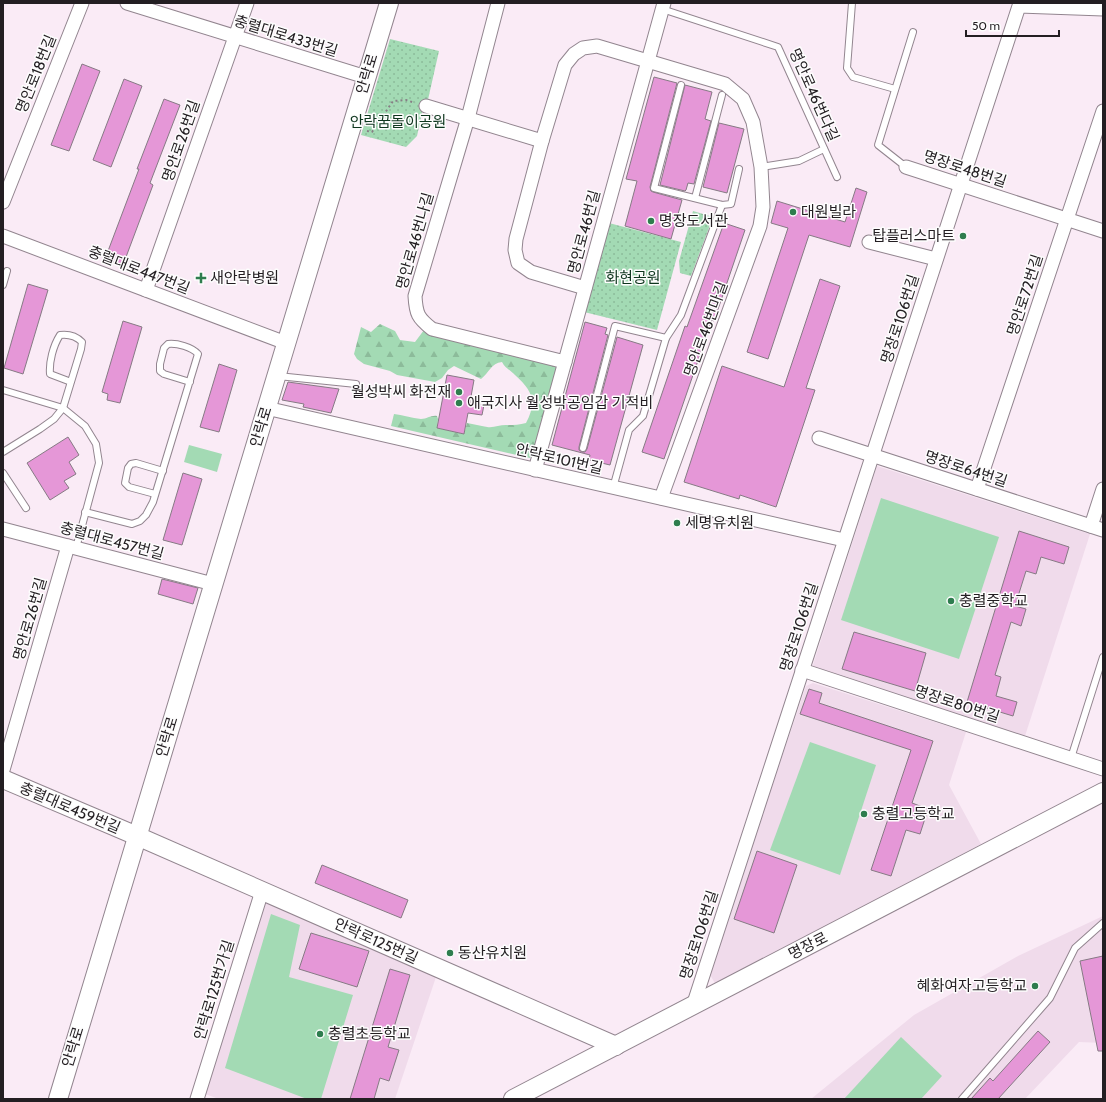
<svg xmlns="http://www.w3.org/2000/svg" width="1106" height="1102" font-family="Cabin,'Noto Sans KR',sans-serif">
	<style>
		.built { fill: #f0dbeb }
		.green { fill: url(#green-dots) }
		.forest { fill: url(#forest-firs) }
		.pitch { fill: #a3dab4 }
		.building { fill: #e597d7; stroke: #867a84 }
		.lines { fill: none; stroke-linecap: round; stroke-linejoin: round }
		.service-casing { stroke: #92858f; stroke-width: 8 }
		.minor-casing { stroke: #92858f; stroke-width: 15 }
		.secondary-casing { stroke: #92858f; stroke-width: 20 }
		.path { stroke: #877e85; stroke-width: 2; stroke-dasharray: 2 3; stroke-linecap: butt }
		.service { stroke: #fff; stroke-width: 6 }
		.minor { stroke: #fff; stroke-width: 13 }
		.secondary { stroke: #fff; stroke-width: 18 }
		.poi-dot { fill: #2e7d4e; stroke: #fdfdfd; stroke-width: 1.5 }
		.labels { text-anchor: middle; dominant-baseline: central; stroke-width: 3; stroke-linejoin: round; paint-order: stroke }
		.street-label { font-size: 15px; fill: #231e22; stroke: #fdfdfd }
		.park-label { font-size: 15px; fill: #0e361e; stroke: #fdfdfd }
		.poi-label { font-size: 15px; fill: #231e22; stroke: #fdfdfd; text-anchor: start }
	</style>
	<defs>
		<pattern id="green-dots" width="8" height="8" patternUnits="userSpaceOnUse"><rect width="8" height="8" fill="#a3dab4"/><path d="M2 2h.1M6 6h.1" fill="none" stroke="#8cbb9a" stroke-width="1.8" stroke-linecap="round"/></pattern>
		<pattern id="forest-firs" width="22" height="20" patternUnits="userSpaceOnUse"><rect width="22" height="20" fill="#a3dab4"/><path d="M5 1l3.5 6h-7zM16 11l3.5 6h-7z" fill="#8cbb9a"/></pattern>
	</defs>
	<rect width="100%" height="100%" fill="#faebf6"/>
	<g class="built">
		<polygon points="877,466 1090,534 1025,736 812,668"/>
		<polygon points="813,683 966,732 949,785 981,844 716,985 709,973 806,686"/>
		<polygon points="266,898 437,974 395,1099 219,1099 205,1094"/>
		<polygon points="1103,916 1103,1043 1079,1042 1025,1099 811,1099 914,1015 1018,956"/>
	</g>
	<g class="green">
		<polygon points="390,39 439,51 427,104 423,109 417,136 406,147 361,135"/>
		<polygon points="693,211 713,217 691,276 680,273 679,261"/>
		<polygon points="609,223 681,242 657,330 584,312"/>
	</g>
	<path class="forest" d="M 380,324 L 395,331 L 400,340 L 415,342 L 424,330 L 562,363 L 538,445 L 530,458 L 391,426 L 394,414 C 402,415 412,418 421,419 C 427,419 431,415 437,416 L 438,419 L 437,428 L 464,434 L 467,423 C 474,424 480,426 487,427 C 494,428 499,425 506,425 C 513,425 519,425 526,423 C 537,402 533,391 515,375 C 510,370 505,368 502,362 C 491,363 489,373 481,379 L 454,366 L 448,370 L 442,378 L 435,382 L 397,375 L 390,371 L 364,364 L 357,359 L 354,354 L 361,327 L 371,332 Z"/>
	<g class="pitch">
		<polygon points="189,445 222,454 217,472 184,462"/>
		<polygon points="881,498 999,537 959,659 841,620"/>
		<polygon points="810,742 876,765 840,875 770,850"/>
		<polygon points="271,914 300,925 289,977 353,995 321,1099 307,1099 225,1068"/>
		<polygon points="901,1037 942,1076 921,1099 844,1099"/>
	</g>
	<g class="building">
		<polygon points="82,64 100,71 69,151 51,145"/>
		<polygon points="654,77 677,83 650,187 651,191 653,192 682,200 671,239 625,226 637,181 626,179"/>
		<polygon points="124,79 142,86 111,167 93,160"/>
		<polygon points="685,85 712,92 705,119 711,121 694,184 688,183 686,190 685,191 660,185"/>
		<polygon points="164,99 180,105 150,183 153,185 123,265 105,259 139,169 137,169"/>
		<polygon points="719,123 744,129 727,193 703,187"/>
		<polygon points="856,188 867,192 850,247 809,235 768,359 747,352 788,228 771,223 777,201 845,222"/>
		<polygon points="724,223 745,230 714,321 712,320 664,459 642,452 685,326 687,327"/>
		<polygon points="820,279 840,286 806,388 815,390 776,507 740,495 739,499 684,482 722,366 784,387"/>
		<polygon points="28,284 48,290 23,374 4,368"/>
		<polygon points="123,321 142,327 120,403 107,400 108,394 102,392"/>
		<polygon points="585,322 607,328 605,334 608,335 579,447 579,450 582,452 585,452 587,449 617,337 643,345 610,465 589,460 590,455 552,445"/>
		<polygon points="219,364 237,370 219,432 200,427"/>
		<polygon points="447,375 474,380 470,402 484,405 482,415 468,413 464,434 437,428"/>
		<polygon points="288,382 339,389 331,413 303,407 304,404 282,400"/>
		<polygon points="68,437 79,455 69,462 76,474 64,481 69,488 50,500 27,463"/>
		<polygon points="183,473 202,479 182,545 163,540"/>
		<polygon points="1019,531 1069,547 1064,564 1041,557 1036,574 1026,571 1015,606 1026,609 1021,626 1011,622 995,675 1001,677 996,696 1017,702 1013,716 967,702"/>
		<polygon points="162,579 198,588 193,604 158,594"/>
		<polygon points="854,632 926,653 915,691 842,669"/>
		<polygon points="809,689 822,693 819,703 933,741 912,803 928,809 920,834 906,830 891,876 871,870 911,750 800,714"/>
		<polygon points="757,851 797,865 774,933 734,919"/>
		<polygon points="322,865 408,900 401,918 315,883"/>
		<polygon points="311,933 369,951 357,987 299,969"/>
		<polygon points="1103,956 1103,1051 1098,1051 1080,961"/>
		<polygon points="390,969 410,975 388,1047 399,1050 389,1081 380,1078 374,1099 350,1099"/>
		<polygon points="1038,1031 1050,1042 998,1099 971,1099 990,1078 993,1081"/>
	</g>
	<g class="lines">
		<g class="service-casing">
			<g id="service">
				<polyline points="852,3 847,68 853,77 895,89"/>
				<polyline points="662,9 778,47 837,177"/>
				<polyline points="681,85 654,188 722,205 731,204 739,169"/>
				<polyline points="761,167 799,161 824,149"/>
				<polyline points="906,167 878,145 913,32"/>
				<polyline points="695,198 722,95"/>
				<polyline points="3,285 7,271"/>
				<polyline points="278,376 356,384"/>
				<polyline points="3,390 63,408 85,426 96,444 99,463 76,548"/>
				<polyline points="583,448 615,326 666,338"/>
				<path d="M 3,452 L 40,429 L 54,419 L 63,408 L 81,349 L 82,342 C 76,336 68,334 60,335 C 53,346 49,362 50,374 L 71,382"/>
				<polyline points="3,473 26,508"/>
				<polyline points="613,488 629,430 643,416 666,338 681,315 722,205"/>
				<polyline points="155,494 129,487 125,483 128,468 131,464 136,463 163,471"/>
				<path d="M 85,512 L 132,524 L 140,521 L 146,515 L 153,502 L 198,354 C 192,347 177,343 168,344 L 164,348 L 160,364 L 160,371 L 164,374 L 190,382"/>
				<polyline points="1071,758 1103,657"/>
				<polyline points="962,1099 1050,998 1075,948 1103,923"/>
			</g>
		</g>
		<g class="minor-casing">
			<g id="minor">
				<polyline points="127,3 366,77"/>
				<path d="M 498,3 L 468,118 L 415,296 C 416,314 418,318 432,329 L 565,362"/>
				<polyline points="426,106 542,141"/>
				<polyline points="906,167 1103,231"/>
				<polyline points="3,202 82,3"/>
				<polyline points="3,236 286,343"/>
				<polyline points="869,242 936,259"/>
				<polyline points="585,288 531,272 518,263 515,250 516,239 542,141 565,65 574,54 583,48 597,46 725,84 743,99 753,122 761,167 763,207 760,226 661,498"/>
				<polyline points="146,290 247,3"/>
				<polyline points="266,408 844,540"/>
				<polyline points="819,438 1103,530"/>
				<polyline points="535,470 664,3"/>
				<polyline points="977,489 1103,111"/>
				<polyline points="1091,526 1103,489"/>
				<polyline points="3,529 213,584"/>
				<polyline points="802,670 1103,769"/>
				<polyline points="3,770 68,546"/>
				<polyline points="693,1006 1019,6 1103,9"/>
				<polyline points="197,1099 262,891"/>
			</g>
		</g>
		<g class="secondary-casing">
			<g id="secondary">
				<polyline points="3,779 137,836 616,1046"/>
				<polyline points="58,1099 389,3"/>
				<polyline points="513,1099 1103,792"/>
			</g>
		</g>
		<polyline class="path" points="367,131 372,132 393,101 406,100 415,103"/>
		<use href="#service" class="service"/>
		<use href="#minor" class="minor"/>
		<use href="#secondary" class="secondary"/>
	</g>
	<g class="poi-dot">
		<circle cx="793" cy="212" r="4"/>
		<circle cx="651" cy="221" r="4"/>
		<circle cx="963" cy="236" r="4"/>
		<path d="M199 272h4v4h4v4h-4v4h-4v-4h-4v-4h4z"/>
		<circle cx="459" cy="392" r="4"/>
		<circle cx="459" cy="403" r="4"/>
		<circle cx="677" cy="523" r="4"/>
		<circle cx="951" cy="601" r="4"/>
		<circle cx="864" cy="814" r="4"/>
		<circle cx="450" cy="953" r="4"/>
		<circle cx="1035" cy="986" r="4"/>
		<circle cx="320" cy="1034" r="4"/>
	</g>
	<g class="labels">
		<g class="street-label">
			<text transform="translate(286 36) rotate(17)">충렬대로433번길</text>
			<text transform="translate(36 74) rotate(-68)">명안로18번길</text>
			<text transform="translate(367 74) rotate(-73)">안락로</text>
			<text transform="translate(814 95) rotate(66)">명안로46번다길</text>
			<text transform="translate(181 141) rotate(-71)">명안로26번길</text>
			<text transform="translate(965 169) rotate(18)">명장로48번길</text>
			<text transform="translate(584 232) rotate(-75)">명안로46번길</text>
			<text transform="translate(415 241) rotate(-74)">명안로46번나길</text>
			<text transform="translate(139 270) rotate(21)">충렬대로447번길</text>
			<text transform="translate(1025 295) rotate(-72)">명안로72번길</text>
			<text transform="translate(900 319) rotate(-72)">명장로106번길</text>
			<text transform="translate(706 329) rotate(-70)">명안로46번마길</text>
			<text transform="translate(261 427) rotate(-73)">안락로</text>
			<text transform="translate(559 459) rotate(13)">안락로101번길</text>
			<text transform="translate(966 469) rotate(18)">명장로64번길</text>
			<text transform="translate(112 541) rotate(15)">충렬대로457번길</text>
			<text transform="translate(30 619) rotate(-74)">명안로26번길</text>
			<text transform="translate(799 627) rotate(-72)">명장로106번길</text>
			<text transform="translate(957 704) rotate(18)">명장로80번길</text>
			<text transform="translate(167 737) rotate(-73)">안락로</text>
			<text transform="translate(70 808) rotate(23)">충렬대로459번길</text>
			<text transform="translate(699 935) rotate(-72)">명장로106번길</text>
			<text transform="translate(376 941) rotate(24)">안락로125번길</text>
			<text transform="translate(808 946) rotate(-27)">명장로</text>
			<text transform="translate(214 990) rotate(-73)">안락로125번가길</text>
			<text transform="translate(73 1047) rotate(-73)">안락로</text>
		</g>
		<g class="park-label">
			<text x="398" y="122">안락꿈돌이공원</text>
			<text x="633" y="278">화현공원</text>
		</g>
		<g class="poi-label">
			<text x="801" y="212">대원빌라</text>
			<text x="659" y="221">명장도서관</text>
			<text x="955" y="236" text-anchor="end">탑플러스마트</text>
			<text x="210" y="278">새안락병원</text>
			<text x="451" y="392" text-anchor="end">월성박씨 화전재</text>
			<text x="467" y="403">애국지사 월성박공임갑 기적비</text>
			<text x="685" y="523">세명유치원</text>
			<text x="959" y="601">충렬중학교</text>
			<text x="872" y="814">충렬고등학교</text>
			<text x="458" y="953">동산유치원</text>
			<text x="1027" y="986" text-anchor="end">혜화여자고등학교</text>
			<text x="328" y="1034">충렬초등학교</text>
		</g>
	</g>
	<rect width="1106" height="1102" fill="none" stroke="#231e22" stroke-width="8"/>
	<path d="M966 30v6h93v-6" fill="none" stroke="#231e22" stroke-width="2"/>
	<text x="972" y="30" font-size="12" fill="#231e22" stroke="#fdfdfd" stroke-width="3" paint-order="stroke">50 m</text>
</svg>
